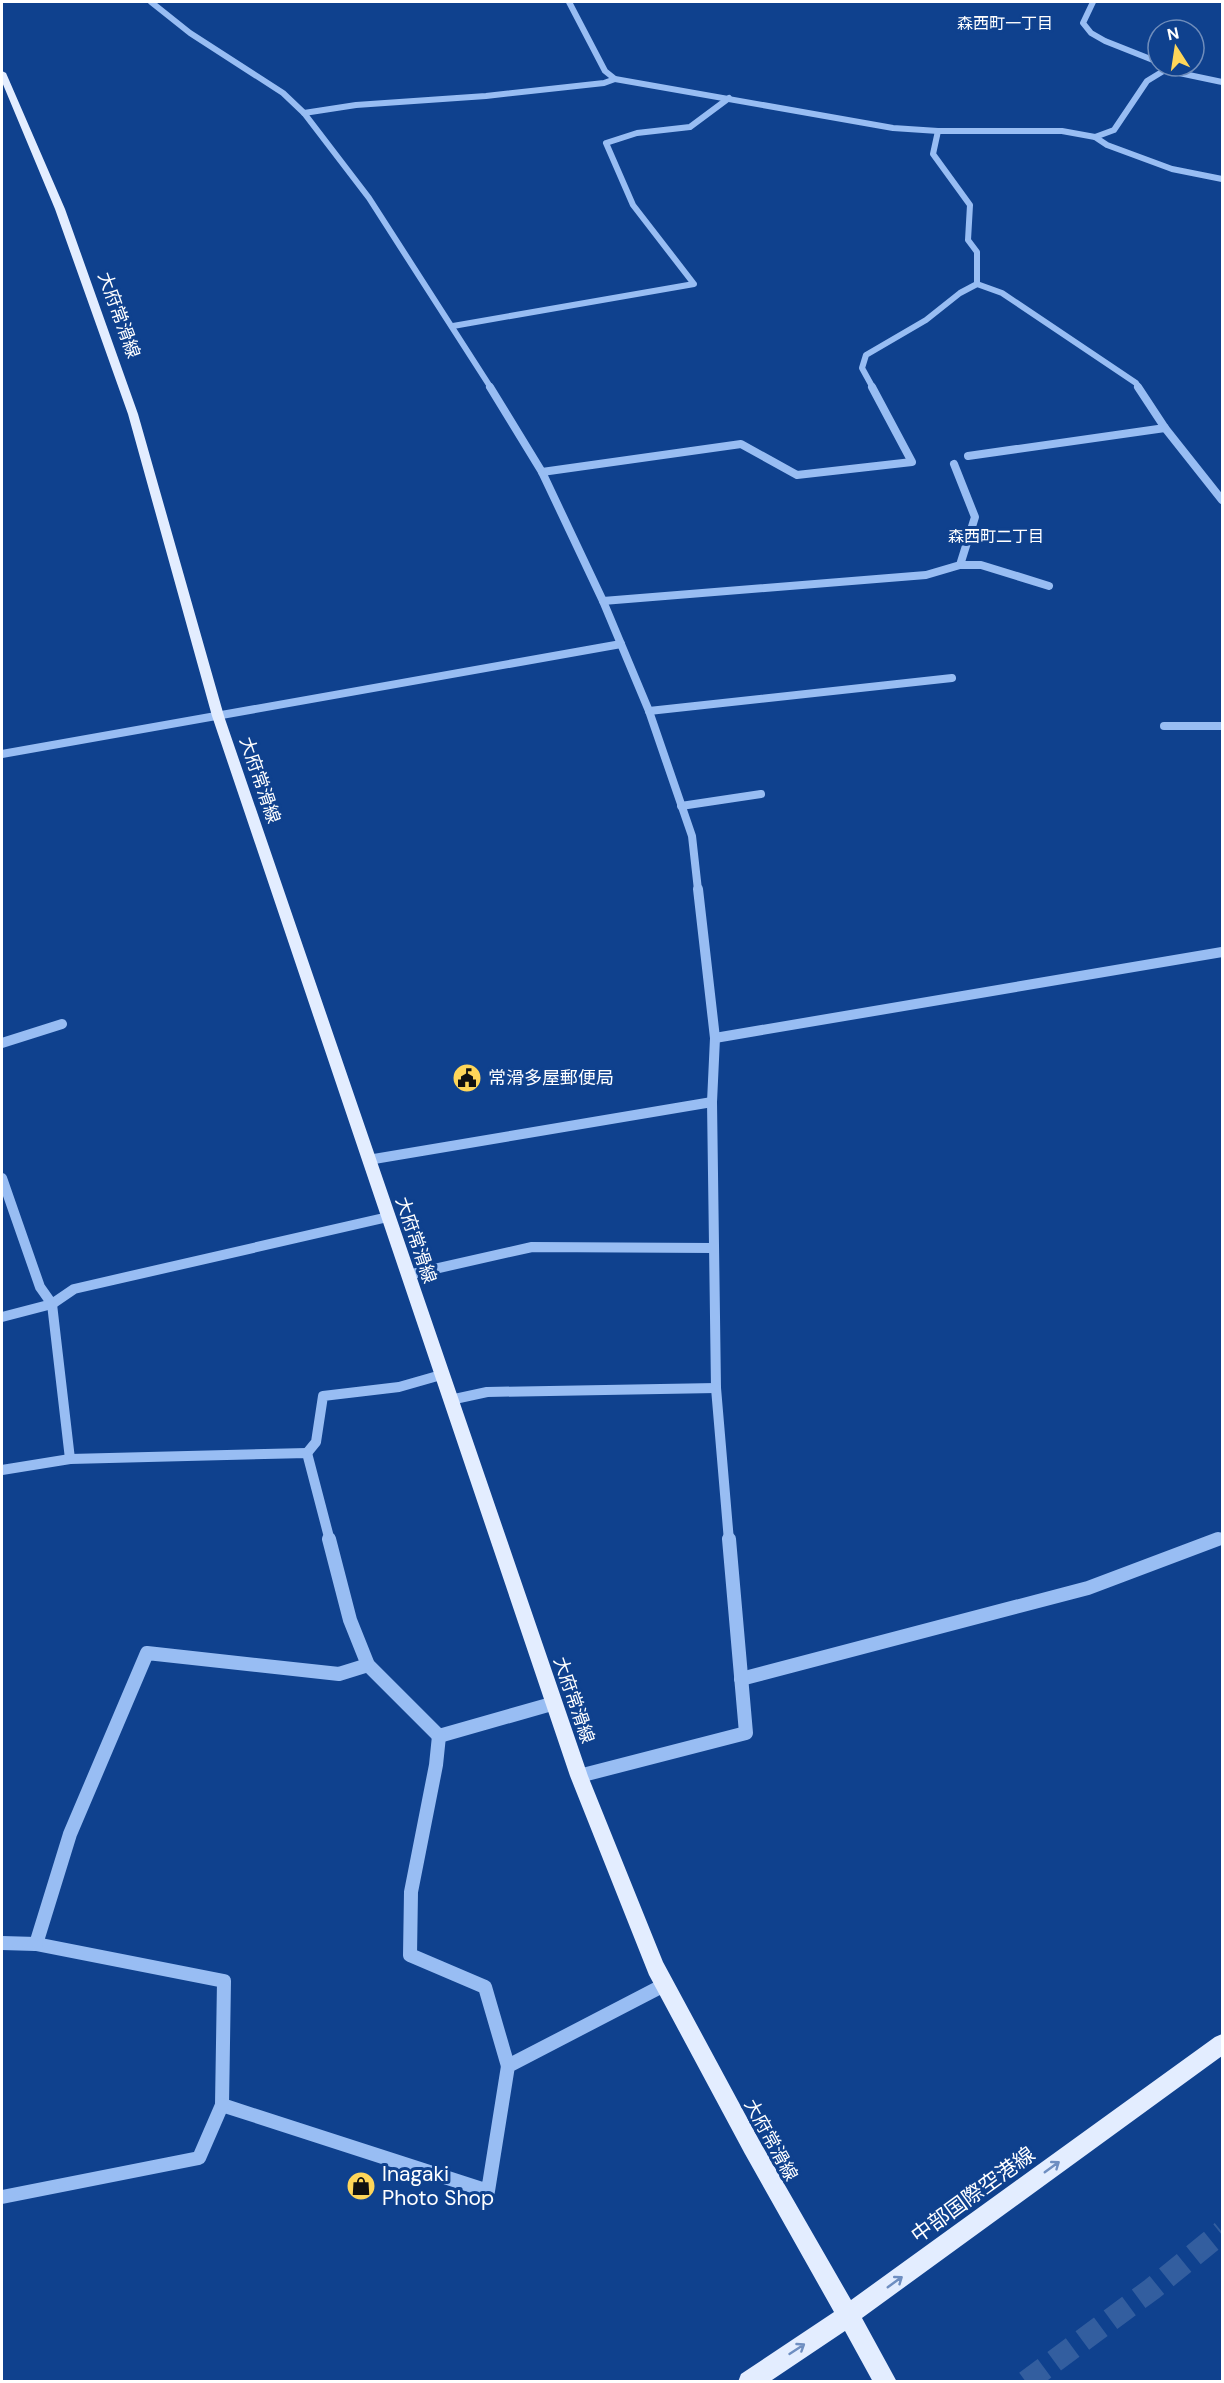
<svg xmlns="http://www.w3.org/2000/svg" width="1224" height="2383" font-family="'DM Sans','Noto Sans JP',sans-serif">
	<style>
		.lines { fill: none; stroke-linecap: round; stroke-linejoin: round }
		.highway-tunnel { stroke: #335e9f; stroke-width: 23; stroke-dasharray: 23 12; stroke-linecap: butt }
		.minor-far3 { stroke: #98bdf3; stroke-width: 6 }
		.minor-far2 { stroke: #98bdf3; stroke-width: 8 }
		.minor-far1 { stroke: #98bdf3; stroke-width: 10 }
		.minor { stroke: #98bdf3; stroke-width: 14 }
		.major { fill: #e3edff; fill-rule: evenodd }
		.oneway { stroke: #6e8ec1 }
		.labels { text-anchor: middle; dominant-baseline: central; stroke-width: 6; stroke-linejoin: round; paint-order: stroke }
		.far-neighbourhood-label { font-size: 16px; fill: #fff; stroke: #0f418e }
		.street-label { font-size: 18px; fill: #fff; stroke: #0f418e }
		.poi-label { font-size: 18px; fill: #fff; stroke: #0f418e; text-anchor: start }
		.near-poi-label { font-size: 21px; fill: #fff; stroke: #0f418e; text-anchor: start }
		.near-street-label { font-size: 21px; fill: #fff; stroke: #0f418e }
	</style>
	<rect width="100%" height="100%" fill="#0f418e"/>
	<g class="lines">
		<polyline class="highway-tunnel" points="1026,2382 1152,2289 1222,2232"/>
		<g class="minor-far3">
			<polyline points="151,2 190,33 283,93 304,113 369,198 491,388"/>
			<polyline points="569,2 605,71 615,79 893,128 938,131 1062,131 1095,137 1107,145 1172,169 1222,179"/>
			<polyline points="1093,2 1083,23 1091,33 1105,41 1158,62"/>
			<polyline points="1165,70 1222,82"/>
			<polyline points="304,113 356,105 486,96 604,83 615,79"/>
			<polyline points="938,131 933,154 970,205 968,240 977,252 977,284 1002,293 1136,383 1139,388"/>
			<polyline points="1095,137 1114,130 1147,81 1165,70 1162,66"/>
			<polyline points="453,326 694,284 633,205 606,143 637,133 690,127 729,98"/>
			<polyline points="873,388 862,368 866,355 926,320 960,293 977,284"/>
		</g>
		<g class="minor-far2">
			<polyline points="490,387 542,472 603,601 649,711 692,836 698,890"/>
			<polyline points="1138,387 1165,428 1222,500"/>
			<polyline points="968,456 1165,428"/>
			<polyline points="542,472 741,444 797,475 912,462 872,387"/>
			<polyline points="960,565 981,565 1049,586"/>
			<polyline points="603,601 926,575 960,565 975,517 954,464"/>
			<polyline points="649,711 952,678"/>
			<polyline points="1164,726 1222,726"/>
			<polyline points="2,754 621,644"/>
			<polyline points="681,806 761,794"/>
		</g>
		<g class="minor-far1">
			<polyline points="698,889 715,1038 712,1102 716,1388 729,1541"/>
			<polyline points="715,1038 1222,952"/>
			<polyline points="2,1043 62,1024"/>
			<polyline points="368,1160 712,1102"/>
			<polyline points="2,1178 40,1287 52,1304 70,1459"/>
			<polyline points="408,1275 532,1247 713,1248"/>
			<polyline points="2,1317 52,1304 74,1289 388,1217"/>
			<polyline points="450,1400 487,1392 716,1388"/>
			<polyline points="307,1453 316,1442 323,1396 399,1387 441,1375"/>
			<polyline points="2,1470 70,1459 307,1453 330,1541"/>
			<polyline points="1214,1541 1222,1538"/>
		</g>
		<g class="minor">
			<polyline points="329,1539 350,1620 368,1665 439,1736 555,1703"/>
			<polyline points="368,1665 339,1674 147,1653 70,1834 36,1944 224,1981 222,2105 488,2191 508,2066 666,1984"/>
			<polyline points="741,1679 1088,1588 1218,1539"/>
			<polyline points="439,1736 436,1765 411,1892 410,1955 485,1987 508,2066"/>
			<polyline points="579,1776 746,1733 729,1539"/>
			<polyline points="2,1943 36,1944"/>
			<polyline points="2,2197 199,2158 222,2105"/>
		</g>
		<polygon class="major" points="2,71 6,73 65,209 138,414 224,716 588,1776 663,1962 759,2140 851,2300 1215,2037 1222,2034 1222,2056 862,2318 897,2382 873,2382 845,2331 769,2382 738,2382 741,2374 834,2312 745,2154 649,1975 570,1776 212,716 128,414 55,209 2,82"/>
	</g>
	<defs><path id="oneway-shaft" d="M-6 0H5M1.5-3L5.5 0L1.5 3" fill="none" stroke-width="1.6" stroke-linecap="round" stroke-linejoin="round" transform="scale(1.5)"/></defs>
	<g class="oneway">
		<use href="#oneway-shaft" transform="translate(1052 2167) rotate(-36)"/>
		<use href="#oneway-shaft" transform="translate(895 2282) rotate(-36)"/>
		<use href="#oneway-shaft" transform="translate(797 2349) rotate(-33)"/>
	</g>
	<defs>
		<g id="civic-disc" transform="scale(1.5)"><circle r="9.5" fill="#ffd659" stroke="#0f418e"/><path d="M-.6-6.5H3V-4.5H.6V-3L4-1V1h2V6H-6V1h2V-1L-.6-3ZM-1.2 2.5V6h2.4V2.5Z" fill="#111"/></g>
		<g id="shop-disc" transform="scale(1.5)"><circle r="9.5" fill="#ffd659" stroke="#0f418e"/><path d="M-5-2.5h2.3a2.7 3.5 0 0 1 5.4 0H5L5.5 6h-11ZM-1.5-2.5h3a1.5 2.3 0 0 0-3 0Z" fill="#111"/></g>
	</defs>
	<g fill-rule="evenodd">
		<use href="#civic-disc" x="467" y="1078"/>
		<use href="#shop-disc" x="361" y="2186"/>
	</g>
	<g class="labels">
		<g class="far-neighbourhood-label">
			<text x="1005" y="23">森西町一丁目</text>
			<text x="996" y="536">森西町二丁目</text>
		</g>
		<g class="street-label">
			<text transform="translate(119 315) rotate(70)">大府常滑線</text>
			<text transform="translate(260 780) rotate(71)">大府常滑線</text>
			<text transform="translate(416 1240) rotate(71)">大府常滑線</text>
			<text transform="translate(574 1700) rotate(71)">大府常滑線</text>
			<text transform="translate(771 2140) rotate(61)">大府常滑線</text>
		</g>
		<g class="poi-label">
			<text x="488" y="1078">常滑多屋郵便局</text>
		</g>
		<g class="near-poi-label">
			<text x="382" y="2174">Inagaki<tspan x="382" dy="24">Photo Shop</tspan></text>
		</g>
		<g class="near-street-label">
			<text transform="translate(973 2195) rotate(-36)">中部国際空港線</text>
		</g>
	</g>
	<rect width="1224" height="2383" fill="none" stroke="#ffffff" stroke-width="6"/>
	<g transform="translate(1176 48) rotate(348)"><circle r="28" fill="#0f418e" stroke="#6f8dbb" stroke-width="1.5"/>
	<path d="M0-4.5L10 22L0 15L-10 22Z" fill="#ffd659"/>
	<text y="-9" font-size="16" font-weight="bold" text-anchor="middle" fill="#ffffff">N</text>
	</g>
</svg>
